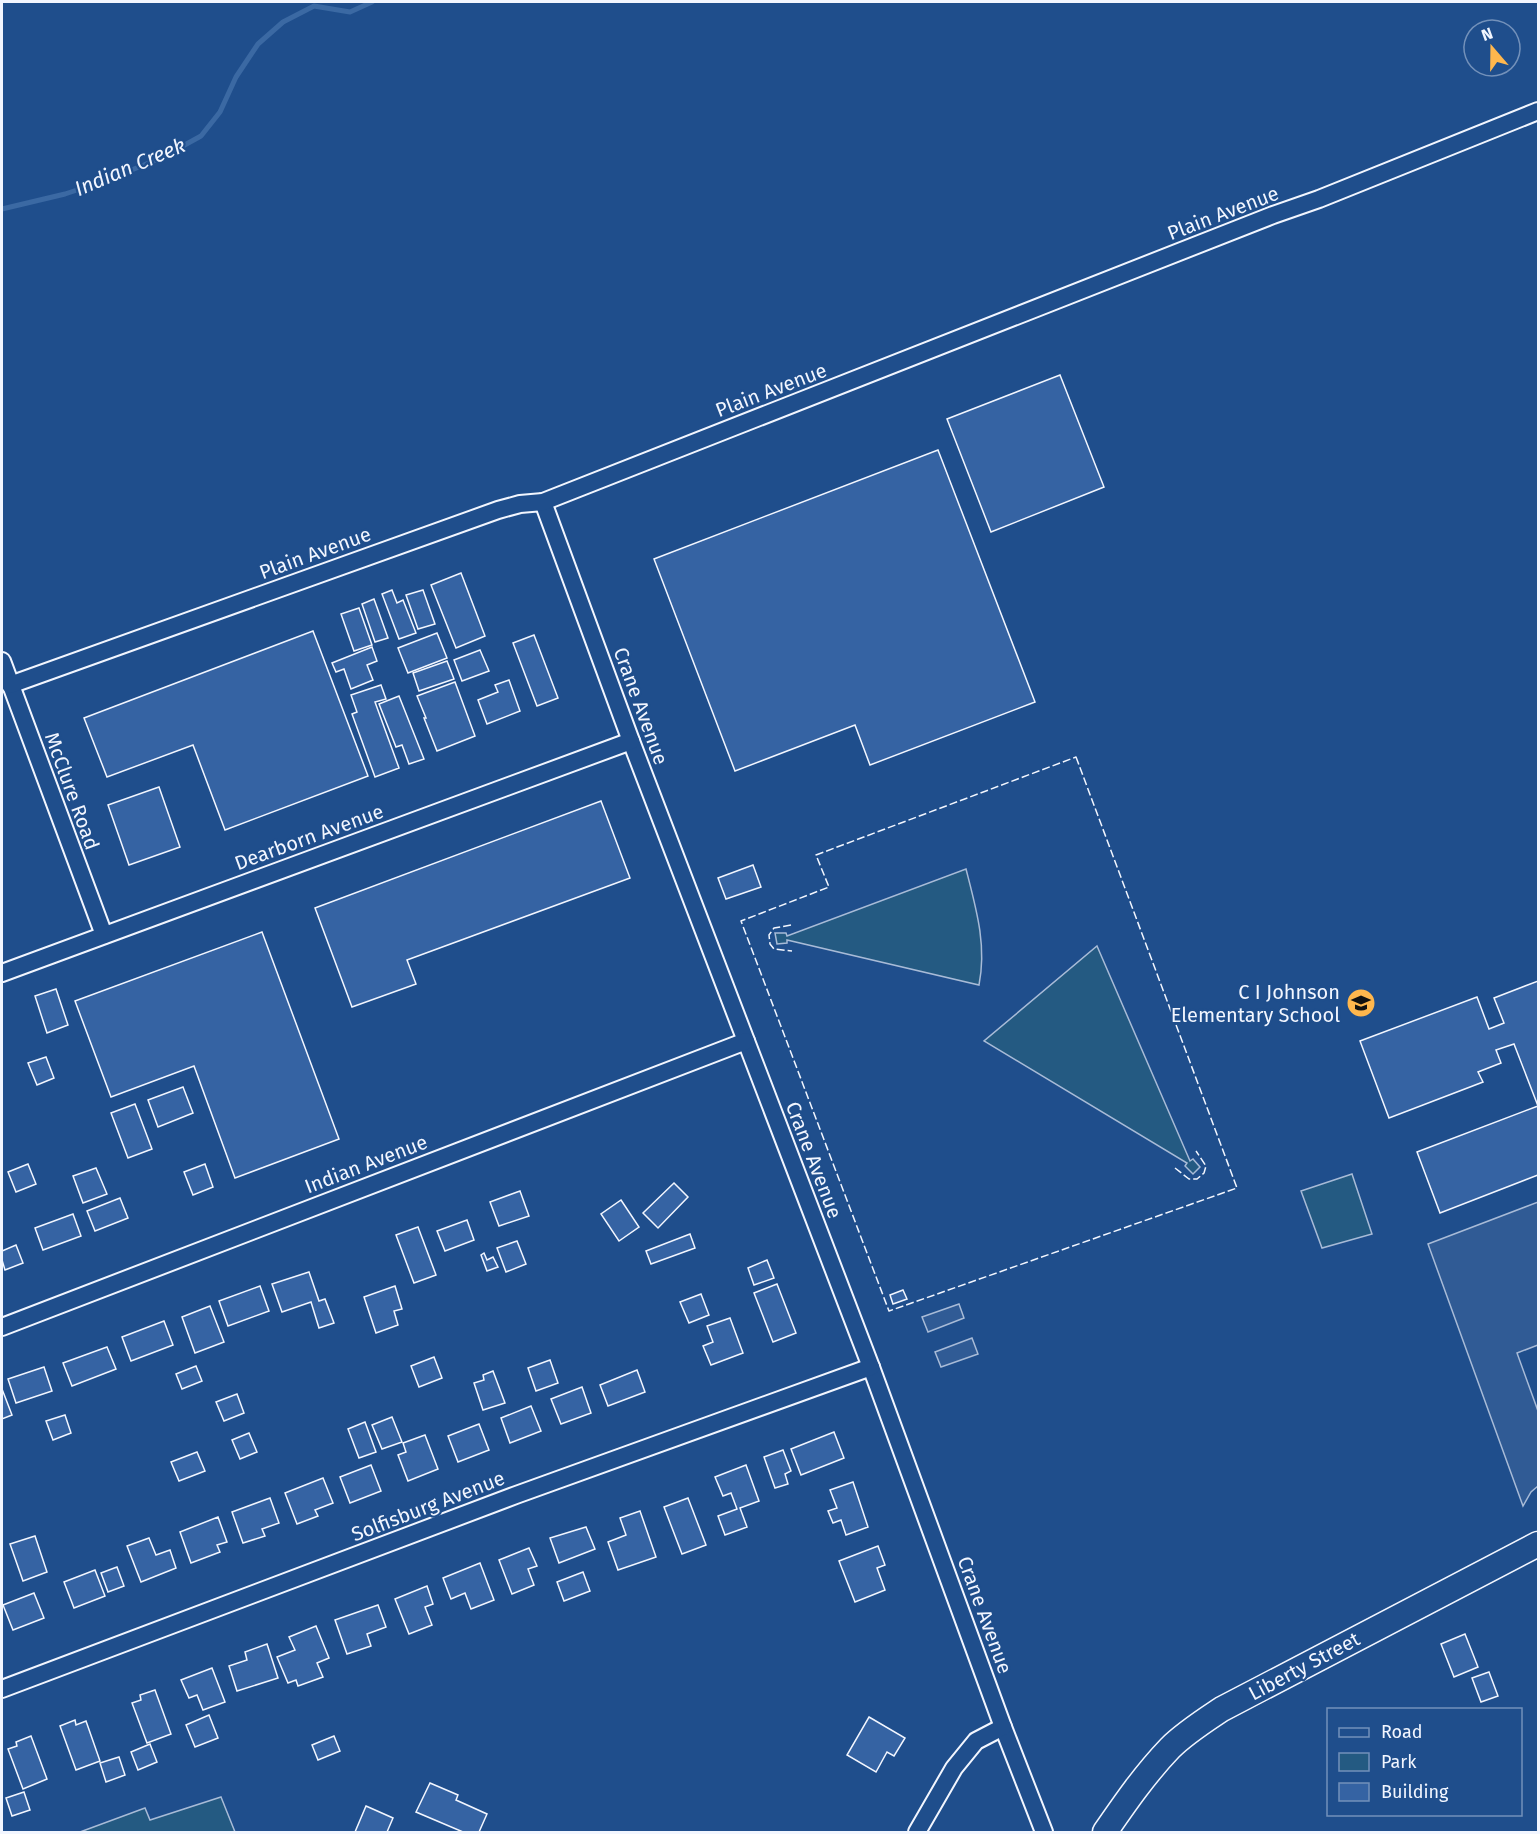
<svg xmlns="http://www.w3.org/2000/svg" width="1540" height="1834" font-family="'Fira Sans',sans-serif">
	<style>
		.green { fill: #245a82; stroke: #a8bbd7; stroke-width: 1.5 }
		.parking { fill: #305b95; stroke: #a8bbd7; stroke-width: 1.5 }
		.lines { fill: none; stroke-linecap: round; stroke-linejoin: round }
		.stream { stroke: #3b69a3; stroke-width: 5 }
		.building { fill: #3563a3; stroke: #f2f6ff; stroke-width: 1.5 }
		.street-casing { stroke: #f2f6ff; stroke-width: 20 }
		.secondary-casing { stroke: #f2f6ff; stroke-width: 27 }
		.street { stroke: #1f4e8c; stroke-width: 16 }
		.secondary { stroke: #1f4e8c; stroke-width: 24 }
		.fence { stroke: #f2f6ff; stroke-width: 1.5; stroke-dasharray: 8 3; stroke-linecap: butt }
		.labels { text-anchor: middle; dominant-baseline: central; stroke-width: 4.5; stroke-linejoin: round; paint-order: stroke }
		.street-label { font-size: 20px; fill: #f2f6ff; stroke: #1f4e8c }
		.poi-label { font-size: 20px; fill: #f2f6ff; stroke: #1f4e8c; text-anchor: end }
		.water-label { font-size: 21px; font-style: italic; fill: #f2f6ff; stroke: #1f4e8c }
	</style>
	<rect width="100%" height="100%" fill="#1f4e8c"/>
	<g class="green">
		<path d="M 966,869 C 976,908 987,945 979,985 L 787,940 L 787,943 L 777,944 L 775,933 L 786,933 L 787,936 Z"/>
		<polygon points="1097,946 1190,1161 1193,1159 1200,1167 1193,1174 1185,1166 1187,1163 984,1041"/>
		<polygon points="1352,1174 1372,1234 1322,1248 1301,1191"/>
		<polygon points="221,1797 235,1832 80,1832 145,1808 150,1820"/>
	</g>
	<g class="parking">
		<polygon points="1538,1202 1538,1345 1517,1353 1538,1411 1538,1486 1531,1492 1523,1506 1428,1244"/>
		<polygon points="959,1304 964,1318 928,1332 922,1317"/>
		<polygon points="972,1338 978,1354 941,1367 935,1352"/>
	</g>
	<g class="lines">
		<polyline class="stream" points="2,209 65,194 107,180 161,158 201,136 220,112 236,77 258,44 283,22 314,6 350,12 372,2"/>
	</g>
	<g class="building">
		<polygon points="1060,375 1104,487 991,532 947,419"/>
		<polygon points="938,450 1035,702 870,765 855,725 735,771 654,559"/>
		<polygon points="461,573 485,636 456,648 431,585"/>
		<polygon points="392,590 397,603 403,600 416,633 399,639 382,594"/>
		<polygon points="423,590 435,624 418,629 406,595"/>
		<polygon points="374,599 388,638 375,642 362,604"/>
		<polygon points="359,608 372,645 354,651 341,614"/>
		<polygon points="313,631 368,776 225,830 193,745 107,777 84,718"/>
		<polygon points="437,633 447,658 408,673 398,648"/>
		<polygon points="534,635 558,698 537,706 513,643"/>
		<polygon points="372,647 377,661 367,665 373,680 351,689 344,669 336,672 332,663"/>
		<polygon points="480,650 489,671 462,681 454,660"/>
		<polygon points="447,661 454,679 419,691 413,673"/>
		<polygon points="509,680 520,711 487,724 478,700 498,692 495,685"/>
		<polygon points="455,682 475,736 437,751 424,718 426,718 417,696"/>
		<polygon points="381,685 386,699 375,702 399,768 375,777 352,714 357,712 351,695"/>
		<polygon points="399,696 424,759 409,764 402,745 396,747 379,704"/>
		<polygon points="159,787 180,847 129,865 108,805"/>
		<polygon points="601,801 630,878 407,960 416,984 352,1007 315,908"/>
		<polygon points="753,865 761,887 726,899 718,878"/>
		<polygon points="262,932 339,1139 235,1178 194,1066 111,1097 75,1001"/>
		<polygon points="1538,981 1538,1175 1440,1213 1417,1152 1538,1106 1514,1044 1496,1050 1501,1063 1478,1072 1483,1082 1389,1118 1360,1041 1477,997 1489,1029 1504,1023 1494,998"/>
		<polygon points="56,989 68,1025 47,1033 35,996"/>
		<polygon points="46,1057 54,1078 37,1085 28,1063"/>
		<polygon points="183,1087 193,1113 158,1127 148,1100"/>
		<polygon points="135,1104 152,1149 128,1158 111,1113"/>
		<polygon points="28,1164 36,1184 16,1192 8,1172"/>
		<polygon points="205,1164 213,1187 193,1195 184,1172"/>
		<polygon points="96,1168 107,1194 83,1203 73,1176"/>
		<polygon points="674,1183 688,1197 658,1228 643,1213"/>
		<polygon points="520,1191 529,1216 499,1226 490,1202"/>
		<polygon points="120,1198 128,1218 95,1231 87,1211"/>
		<polygon points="621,1200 639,1227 619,1241 601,1214"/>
		<polygon points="73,1214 81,1236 43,1250 35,1228"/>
		<polygon points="467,1220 474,1240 445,1251 437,1231"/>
		<polygon points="418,1227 436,1275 414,1283 396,1235"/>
		<polygon points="690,1234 695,1248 651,1264 646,1251"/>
		<polygon points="517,1241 526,1264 506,1272 497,1248"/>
		<polygon points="16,1245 23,1263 5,1270 2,1260 2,1251"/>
		<polygon points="484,1253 487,1260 493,1257 498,1267 487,1271 481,1255"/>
		<polygon points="767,1260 774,1278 754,1285 748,1268"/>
		<polygon points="309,1272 319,1301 325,1299 334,1323 319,1328 311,1302 282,1312 272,1284"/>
		<polygon points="777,1284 796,1333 773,1342 754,1293"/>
		<polygon points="260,1286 269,1311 228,1326 219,1301"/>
		<polygon points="395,1286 402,1309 394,1311 398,1325 376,1333 364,1297"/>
		<polygon points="903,1290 907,1299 893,1304 890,1295"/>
		<polygon points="701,1294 709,1315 689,1323 680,1302"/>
		<polygon points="210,1306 224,1342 195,1353 182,1317"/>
		<polygon points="730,1318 743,1353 711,1365 703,1346 713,1342 707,1326"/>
		<polygon points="164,1321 173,1345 131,1361 122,1337"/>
		<polygon points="107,1347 116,1369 72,1386 63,1363"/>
		<polygon points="434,1357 442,1378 419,1387 411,1366"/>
		<polygon points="550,1360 558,1383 536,1391 528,1368"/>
		<polygon points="196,1366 202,1381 182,1389 176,1374"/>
		<polygon points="44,1367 52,1391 16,1403 8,1379"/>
		<polygon points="637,1370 645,1392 608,1406 600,1385"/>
		<polygon points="493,1371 505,1403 483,1410 474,1383 484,1380 483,1375"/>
		<polygon points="582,1387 591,1413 561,1424 551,1399"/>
		<polygon points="2,1389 12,1415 2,1419"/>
		<polygon points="237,1394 244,1413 224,1421 216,1402"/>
		<polygon points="531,1406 541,1431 510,1443 501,1418"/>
		<polygon points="65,1415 71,1433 53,1440 46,1421"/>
		<polygon points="392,1417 402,1442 382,1449 372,1425"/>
		<polygon points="365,1422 376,1452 359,1458 348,1429"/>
		<polygon points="479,1424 489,1450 458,1462 448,1436"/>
		<polygon points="834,1432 844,1458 801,1475 791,1449"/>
		<polygon points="249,1433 257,1452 240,1459 232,1440"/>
		<polygon points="425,1435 438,1469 408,1481 398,1455 406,1452 403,1443"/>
		<polygon points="783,1450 791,1471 785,1474 788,1484 775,1488 764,1457"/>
		<polygon points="197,1452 205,1471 179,1481 171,1462"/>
		<polygon points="371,1465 381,1491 350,1503 340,1477"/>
		<polygon points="746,1465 759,1501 740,1508 747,1527 725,1535 718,1516 737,1509 731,1493 723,1496 715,1477"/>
		<polygon points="323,1478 333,1503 315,1510 318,1516 297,1524 285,1493"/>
		<polygon points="853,1482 868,1527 846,1535 841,1520 833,1523 828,1511 837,1508 830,1490"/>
		<polygon points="270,1498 279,1523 262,1529 265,1536 243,1543 232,1512"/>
		<polygon points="688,1498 706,1545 682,1554 664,1507"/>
		<polygon points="640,1511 656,1557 618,1570 608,1542 626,1535 620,1518"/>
		<polygon points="218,1517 227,1542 217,1545 220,1552 191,1563 180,1532"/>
		<polygon points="586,1527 595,1549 559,1563 550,1538"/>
		<polygon points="35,1536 47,1572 23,1581 10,1544"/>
		<polygon points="149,1538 156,1555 170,1550 176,1568 141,1582 127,1546"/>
		<polygon points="878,1546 885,1565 877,1568 885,1590 855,1602 839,1561"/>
		<polygon points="529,1548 537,1566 528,1569 534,1585 512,1594 499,1560"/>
		<polygon points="480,1563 494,1600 471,1609 465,1593 451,1599 443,1578"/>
		<polygon points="117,1567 124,1586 108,1592 101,1573"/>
		<polygon points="95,1570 105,1596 74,1608 64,1582"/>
		<polygon points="583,1572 590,1591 564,1601 557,1582"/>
		<polygon points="427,1586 433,1604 425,1607 432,1625 409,1634 395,1599"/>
		<polygon points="34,1593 44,1618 13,1630 3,1605"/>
		<polygon points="378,1605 386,1627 367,1634 371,1646 347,1654 335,1620"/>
		<polygon points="316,1626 329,1658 317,1663 323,1677 298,1686 296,1680 288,1683 277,1657 295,1650 289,1637"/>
		<polygon points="1465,1634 1478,1667 1454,1677 1441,1644"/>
		<polygon points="267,1644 278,1678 237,1691 229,1666 247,1660 245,1652"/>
		<polygon points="212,1668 225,1702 203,1710 197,1695 189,1698 181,1680"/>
		<polygon points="1489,1672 1498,1696 1481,1702 1472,1678"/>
		<polygon points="155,1690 171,1734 147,1743 132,1703 141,1700 140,1695"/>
		<polygon points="209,1715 218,1738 195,1747 186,1725"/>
		<polygon points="869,1717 905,1738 894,1756 887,1752 876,1772 847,1755"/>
		<polygon points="75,1720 76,1725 86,1721 100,1761 76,1770 60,1726"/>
		<polygon points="31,1736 47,1779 23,1789 8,1749 17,1746 16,1742"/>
		<polygon points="334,1736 340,1751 318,1760 312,1745"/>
		<polygon points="150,1744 157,1762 138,1770 131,1752"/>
		<polygon points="119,1757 125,1775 106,1782 100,1763"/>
		<polygon points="430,1783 458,1795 456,1800 487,1814 479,1832 463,1832 416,1812"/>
		<polygon points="24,1792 30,1810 12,1816 6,1798"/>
		<polygon points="366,1806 393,1818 387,1832 355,1832"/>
	</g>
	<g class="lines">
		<g class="street-casing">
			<g id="street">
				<polyline points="543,502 631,741 871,1367 1003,1727 1044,1832"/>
				<polyline points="2,661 104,935"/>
				<polyline points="10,685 498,510 520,504 543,502 1273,215 1319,199 1538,111"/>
				<polyline points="2,973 631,741"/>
				<polyline points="2,1327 746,1041"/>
				<polyline points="2,1689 516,1495 871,1367"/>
				<polyline points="917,1832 954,1768 976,1741 1003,1727"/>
			</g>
		</g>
		<g class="secondary-casing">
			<path id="secondary" d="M 1105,1832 C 1125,1803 1145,1774 1170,1748 C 1185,1733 1204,1721 1222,1709 L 1538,1544"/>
		</g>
		<use href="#street" class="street"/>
		<use href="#secondary" class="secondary"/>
		<g class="fence">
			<polygon points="1076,757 1237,1188 889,1311 741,921 829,887 816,855"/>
			<polyline points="791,925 774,928 769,935 770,944 774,949 792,951"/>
			<polyline points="1175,1168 1189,1179 1197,1179 1204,1173 1206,1166 1196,1151"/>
		</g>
	</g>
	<defs>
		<g id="school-disc" transform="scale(1.5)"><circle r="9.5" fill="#ffb74d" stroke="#1f4e8c"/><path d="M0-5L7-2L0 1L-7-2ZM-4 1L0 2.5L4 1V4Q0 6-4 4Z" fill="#111"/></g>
	</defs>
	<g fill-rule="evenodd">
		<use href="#school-disc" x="1361" y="1003"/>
	</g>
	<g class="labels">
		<g class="street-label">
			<text transform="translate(1223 213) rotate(-21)">Plain Avenue</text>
			<text transform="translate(771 390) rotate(-21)">Plain Avenue</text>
			<text transform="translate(315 553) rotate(-20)">Plain Avenue</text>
			<text transform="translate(641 706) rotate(70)">Crane Avenue</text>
			<text transform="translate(72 791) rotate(70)">McClure Road</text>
			<text transform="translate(309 837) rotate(-20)">Dearborn Avenue</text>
			<text transform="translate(814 1160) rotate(69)">Crane Avenue</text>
			<text transform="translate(366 1164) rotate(-21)">Indian Avenue</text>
			<text transform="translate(428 1506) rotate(-21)">Solfisburg Avenue</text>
			<text transform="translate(985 1615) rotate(70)">Crane Avenue</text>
			<text transform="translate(1304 1666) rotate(-28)">Liberty Street</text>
		</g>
		<g class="poi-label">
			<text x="1340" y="992">C I Johnson<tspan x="1340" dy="23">Elementary School</tspan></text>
		</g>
		<g class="water-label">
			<text transform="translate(130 167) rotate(-23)">Indian Creek</text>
		</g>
	</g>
	<rect width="1540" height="1834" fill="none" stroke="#f2f6ff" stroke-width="6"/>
	<rect x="1327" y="1708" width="195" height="108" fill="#1f4e8c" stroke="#7391ba" stroke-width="1.5"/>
	<rect x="1339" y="1728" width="30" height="9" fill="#1f4e8c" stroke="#7391ba" stroke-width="1.5"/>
	<text x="1381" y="1738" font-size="18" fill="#f2f6ff">Road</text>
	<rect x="1339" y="1753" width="30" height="18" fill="#245a82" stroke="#7391ba" stroke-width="1.5"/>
	<text x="1381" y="1768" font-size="18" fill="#f2f6ff">Park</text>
	<rect x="1339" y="1783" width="30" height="18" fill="#3563a3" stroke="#7391ba" stroke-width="1.5"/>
	<text x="1381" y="1798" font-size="18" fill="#f2f6ff">Building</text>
	<g transform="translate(1492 48) rotate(340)"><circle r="28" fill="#1f4e8c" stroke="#7391ba" stroke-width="1.5"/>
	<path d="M0-4.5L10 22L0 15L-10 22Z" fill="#ffb74d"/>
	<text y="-9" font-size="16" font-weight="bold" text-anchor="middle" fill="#f2f6ff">N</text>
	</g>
</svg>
